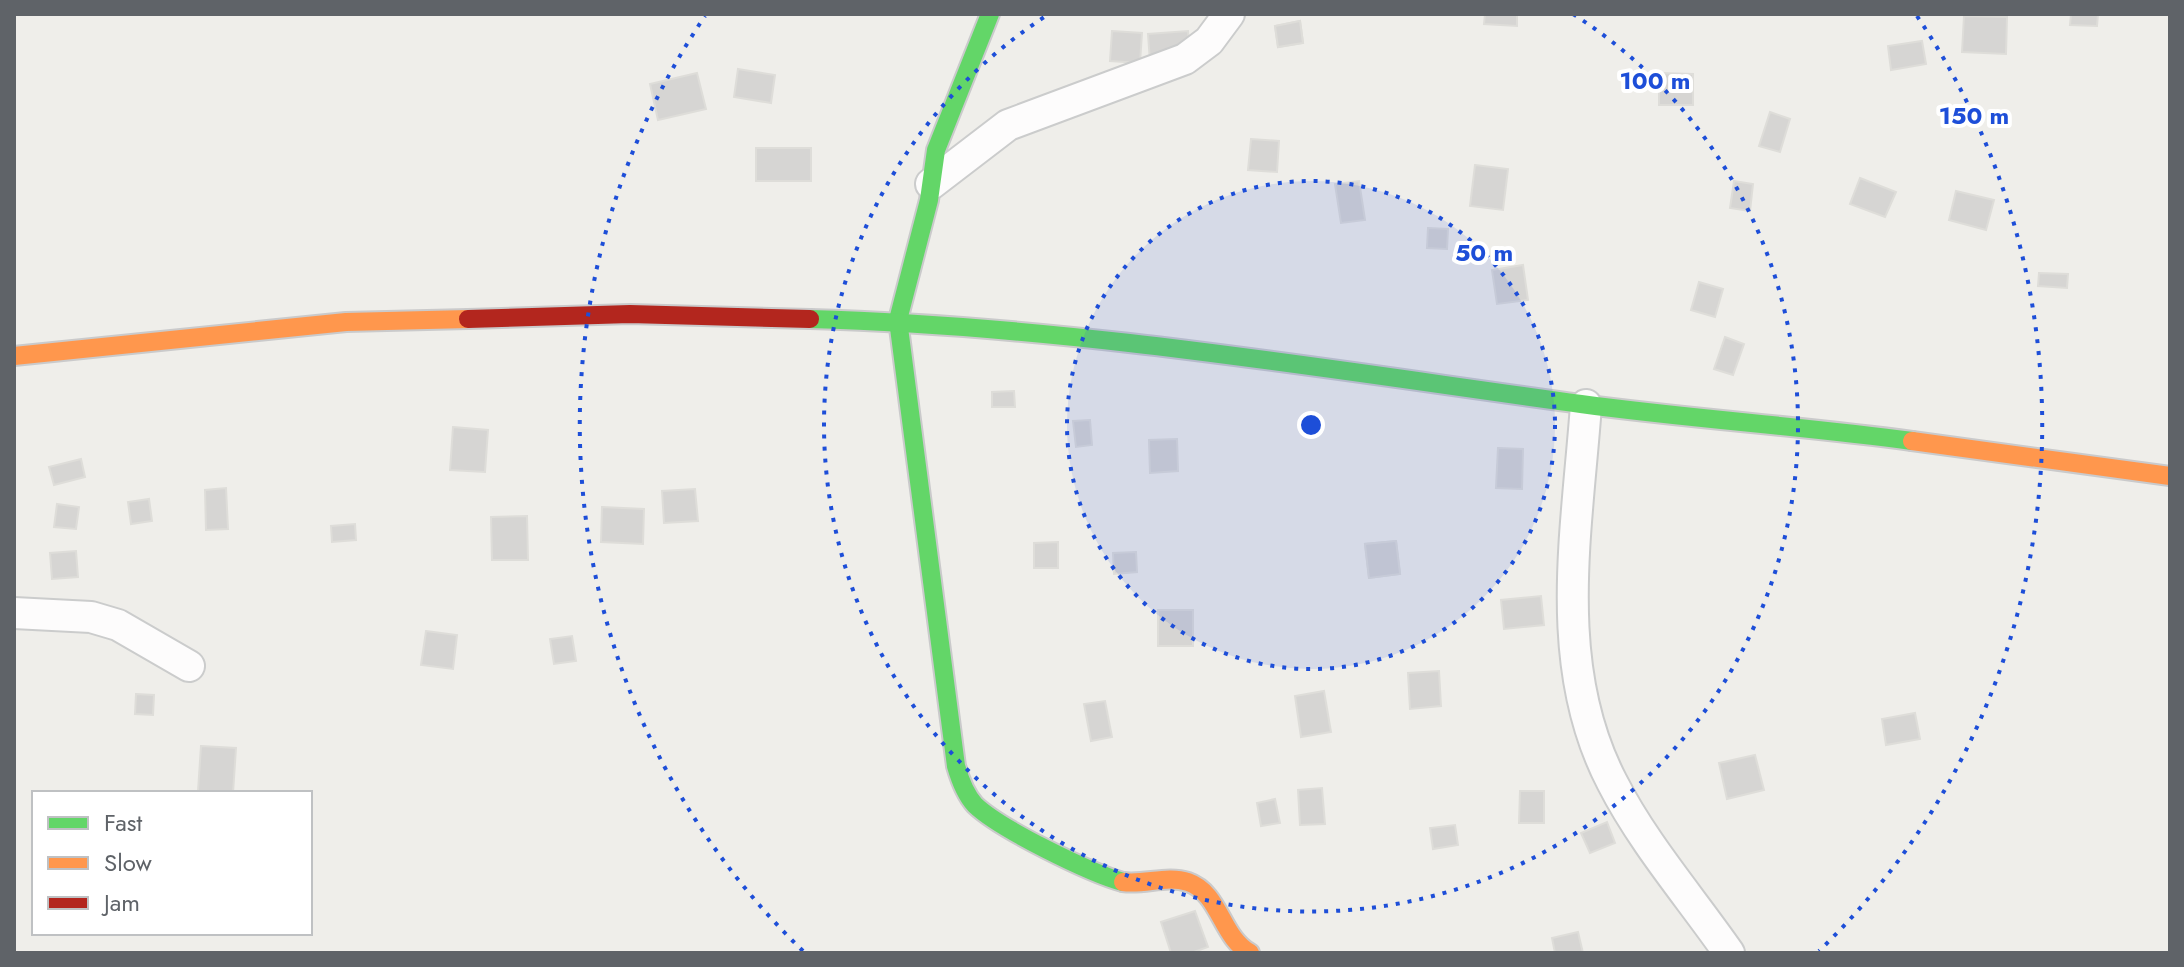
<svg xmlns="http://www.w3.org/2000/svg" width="2184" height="967" font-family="Jost,sans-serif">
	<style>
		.building { fill: #d6d5d3; stroke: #deddd9; stroke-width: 2 }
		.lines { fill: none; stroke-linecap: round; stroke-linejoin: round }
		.street-casing { stroke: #cbcccc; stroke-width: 34 }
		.fast-casing { stroke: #cacacb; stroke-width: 22 }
		.slow-casing { stroke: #cacacb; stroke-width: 22 }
		.jam-casing { stroke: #cacacb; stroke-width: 22 }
		.street { stroke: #fdfcfc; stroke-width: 30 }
		.fast { stroke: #63d668; stroke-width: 18 }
		.slow { stroke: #ff974d; stroke-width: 18 }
		.jam { stroke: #b3261e; stroke-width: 18 }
		.ring { fill: none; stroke: #1d4ed8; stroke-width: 4; stroke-dasharray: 4 8 }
		.centre { fill: #1d4ed8; stroke: #fff; stroke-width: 4 }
		.ring-label { font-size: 24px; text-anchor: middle; font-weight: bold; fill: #1d4ed8; stroke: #fff; stroke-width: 8; stroke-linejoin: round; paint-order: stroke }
	</style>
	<rect width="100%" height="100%" fill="#efeeea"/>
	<g class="building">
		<polygon points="1485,14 1517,14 1517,26 1484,24"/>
		<polygon points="2071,14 2098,14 2097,26 2070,25"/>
		<polygon points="1964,16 2007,17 2006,54 1962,52"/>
		<polygon points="1300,21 1303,43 1278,47 1275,26"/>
		<polygon points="1300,21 1303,43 1278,47 1275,26"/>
		<polygon points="1112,31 1142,33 1140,63 1110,61"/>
		<polygon points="1188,31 1190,60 1150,62 1148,34"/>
		<polygon points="1922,41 1926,64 1891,70 1888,46"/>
		<polygon points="738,69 775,75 771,103 734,97"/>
		<polygon points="697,73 706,109 658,120 650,84"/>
		<polygon points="1659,73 1693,74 1693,105 1659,105"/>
		<polygon points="1770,112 1790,119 1780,152 1759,146"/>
		<polygon points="1251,139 1279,141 1277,172 1248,170"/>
		<rect x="756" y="148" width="55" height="33"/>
		<polygon points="1475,165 1508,169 1503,210 1470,206"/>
		<polygon points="1860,178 1896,192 1885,217 1850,204"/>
		<polygon points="1359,181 1365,220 1341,223 1335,184"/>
		<polygon points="1734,181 1753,184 1750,211 1730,208"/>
		<polygon points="1956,191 1994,200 1986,230 1949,220"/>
		<polygon points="1428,228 1448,229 1447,249 1427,248"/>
		<polygon points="1523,265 1528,300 1497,304 1492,270"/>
		<polygon points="2039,273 2068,274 2067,288 2038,286"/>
		<polygon points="1699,282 1723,289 1715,317 1691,310"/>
		<polygon points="1725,337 1744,344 1733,375 1714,369"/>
		<polygon points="1014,391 1015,407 992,407 992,392"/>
		<polygon points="1090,420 1092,445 1076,447 1073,421"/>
		<polygon points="453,427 488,430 485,472 450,470"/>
		<polygon points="1177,439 1178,471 1150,473 1149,440"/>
		<polygon points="1498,448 1523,449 1522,489 1496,488"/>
		<polygon points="81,459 85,477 54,485 49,467"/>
		<polygon points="226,488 228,529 206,530 205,490"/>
		<polygon points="695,489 698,521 664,523 662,491"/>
		<polygon points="149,499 152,521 131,524 128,502"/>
		<polygon points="57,504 79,507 76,529 54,527"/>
		<polygon points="602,507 644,509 643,544 601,542"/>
		<polygon points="527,516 528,560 492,560 491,517"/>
		<polygon points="355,524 356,540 332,542 331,526"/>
		<polygon points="1396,541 1400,574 1369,578 1365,544"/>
		<polygon points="1396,541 1400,574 1369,578 1365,544"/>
		<polygon points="1058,542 1058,568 1034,568 1034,543"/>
		<polygon points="76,551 78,577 52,579 50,553"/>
		<polygon points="1136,552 1137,572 1114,574 1113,553"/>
		<polygon points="1541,596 1544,625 1504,629 1501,600"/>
		<rect x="1158" y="610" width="35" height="36"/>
		<polygon points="426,631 457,635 453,669 421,665"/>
		<polygon points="572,636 576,661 554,664 550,639"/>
		<polygon points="1439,671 1441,706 1410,709 1408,673"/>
		<polygon points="1324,691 1331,732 1301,737 1295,696"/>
		<polygon points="136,694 154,695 153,715 135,714"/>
		<polygon points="1105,701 1112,737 1091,741 1084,704"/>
		<polygon points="1915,713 1920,739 1886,745 1882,719"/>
		<polygon points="201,746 236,748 233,793 198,791"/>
		<polygon points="1755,755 1764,790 1727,799 1719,763"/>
		<polygon points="1322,788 1325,824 1300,825 1298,790"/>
		<polygon points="1520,791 1544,791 1544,823 1519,823"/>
		<polygon points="1275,799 1280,823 1261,826 1257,803"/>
		<polygon points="1607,822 1615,843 1590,853 1581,833"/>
		<polygon points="1455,825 1458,845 1433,849 1430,828"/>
		<polygon points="1195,911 1208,947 1191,953 1171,953 1161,922"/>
		<polygon points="1578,932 1583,953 1555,953 1552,938"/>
	</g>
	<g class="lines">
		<g class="street-casing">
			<g id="street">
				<polyline points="931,184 1008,125 1185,59 1209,41 1229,14"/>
				<path d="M 1586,405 C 1577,531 1551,665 1612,782 C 1643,843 1690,897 1729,953"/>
				<polyline points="14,613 91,617 118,625 189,666"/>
			</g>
		</g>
		<g class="fast-casing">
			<g id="fast">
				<path d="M 990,14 L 936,150 L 929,200 L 898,320 L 956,766 C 960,780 965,794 975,805 C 1000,829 1090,873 1123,882"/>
				<path d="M 810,319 C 1069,326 1325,369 1581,404 C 1691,419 1802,426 1912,441"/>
			</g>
		</g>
		<g class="slow-casing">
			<g id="slow">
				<polyline points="14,356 346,322 468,319"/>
				<polyline points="1912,441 2170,476"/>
				<path d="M 1123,882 C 1145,885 1167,875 1188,882 C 1220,893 1221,937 1250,953"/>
			</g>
		</g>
		<g class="jam-casing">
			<polyline id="jam" points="468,319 630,314 810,319"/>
		</g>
		<use href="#street" class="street"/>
		<use href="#fast" class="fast"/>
		<use href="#slow" class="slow"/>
		<use href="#jam" class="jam"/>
	</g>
	<circle cx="1311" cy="425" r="244" fill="#1d4ed8" fill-opacity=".12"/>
	<g class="ring">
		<circle cx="1311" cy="425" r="244"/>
		<path d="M1573 14A487 487 0 1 1 1049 14"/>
		<path d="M803 951A731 731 0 0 1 705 16M1917 16A731 731 0 0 1 1819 951"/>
	</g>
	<circle cx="1311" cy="425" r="12" class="centre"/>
	<g class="ring-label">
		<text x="1655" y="89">100 m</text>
		<text x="1974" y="124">150 m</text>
		<text x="1484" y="261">50 m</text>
	</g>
	<rect width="2184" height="967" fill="none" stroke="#5f6368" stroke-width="32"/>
	<rect x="32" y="791" width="280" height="144" fill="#ffffff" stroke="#bfc1c3" stroke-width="2"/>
	<rect x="48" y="817" width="40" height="12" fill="#63d668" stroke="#bfc1c3" stroke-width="2"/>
	<text x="104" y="831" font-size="24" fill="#5f6368">Fast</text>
	<rect x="48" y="857" width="40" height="12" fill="#ff974d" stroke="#bfc1c3" stroke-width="2"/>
	<text x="104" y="871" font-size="24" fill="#5f6368">Slow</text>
	<rect x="48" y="897" width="40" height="12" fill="#b3261e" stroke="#bfc1c3" stroke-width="2"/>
	<text x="104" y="911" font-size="24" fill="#5f6368">Jam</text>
</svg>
